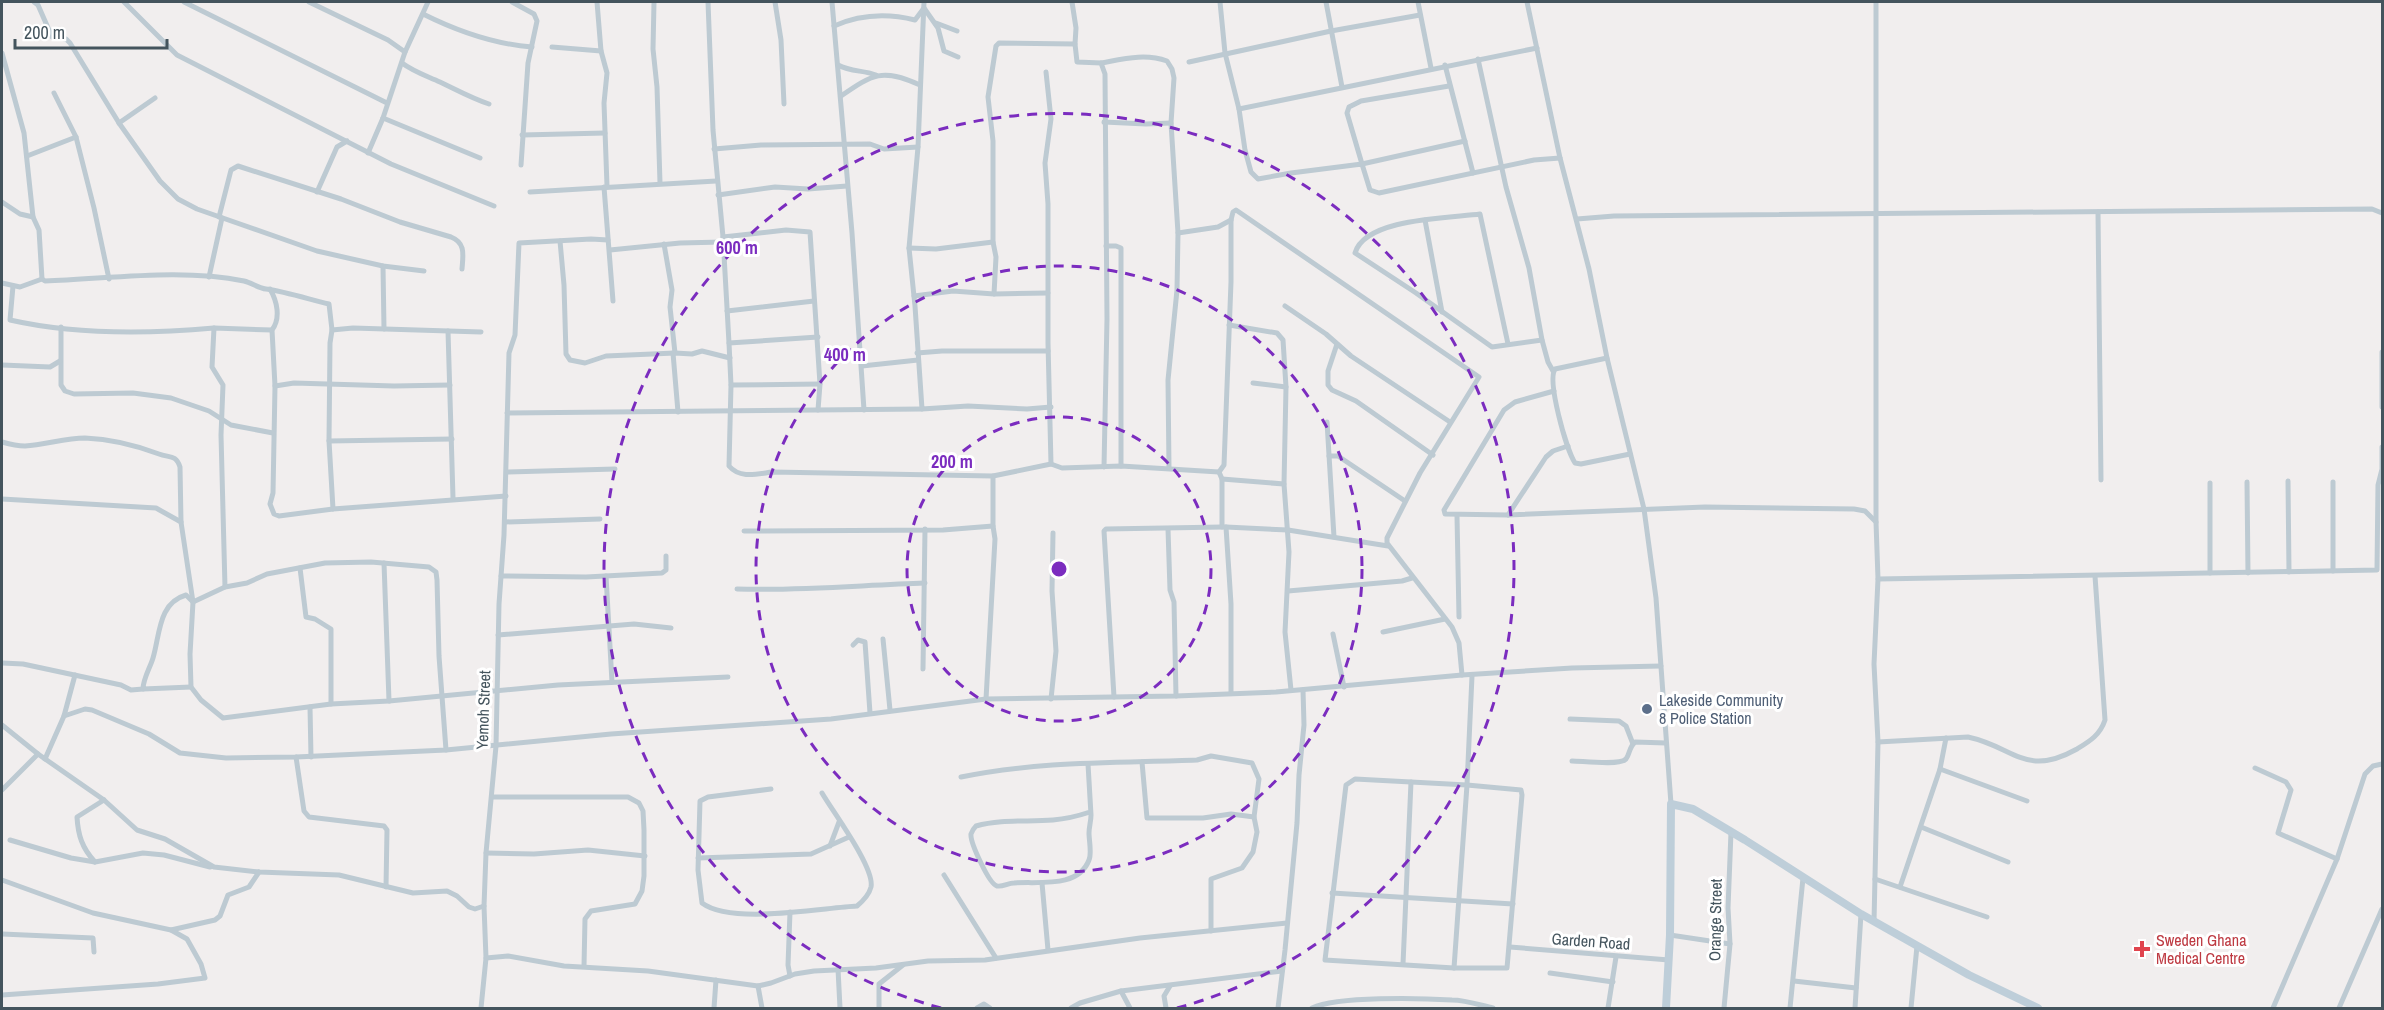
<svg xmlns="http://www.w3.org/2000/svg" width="2384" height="1010" font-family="'Archivo Narrow',sans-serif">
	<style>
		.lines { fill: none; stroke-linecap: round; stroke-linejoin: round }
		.street { stroke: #bdcad2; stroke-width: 5 }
		.secondary { stroke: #beced9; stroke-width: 8 }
		.ring { fill: none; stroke: #7b2cbf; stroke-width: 3; stroke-dasharray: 10 8 }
		.service-dot { fill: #5c6f8a; stroke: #fff; stroke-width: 2 }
		.health-dot { fill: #e0444e; stroke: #fff; stroke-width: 2 }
		.labels { text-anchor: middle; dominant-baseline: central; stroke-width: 6; stroke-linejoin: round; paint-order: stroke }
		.service-label { font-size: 16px; fill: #4e5e75; stroke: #fff; text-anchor: start }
		.street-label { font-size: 16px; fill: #44545d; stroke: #fff }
		.health-label { font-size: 16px; fill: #be3a42; stroke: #fff; text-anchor: start }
		.centre { fill: #7b2cbf; stroke: #fff; stroke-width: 3 }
		.ring-label { font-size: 18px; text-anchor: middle; font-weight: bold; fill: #7b2cbf; stroke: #fff; stroke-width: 6; stroke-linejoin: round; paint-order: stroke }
	</style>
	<rect width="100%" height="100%" fill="#f1eeee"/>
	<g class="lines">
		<g class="street">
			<polyline points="34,2 38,5 52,37 66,39 70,43 119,123 160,181 178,199 197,209 317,251 383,266 424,271"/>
			<polyline points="124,2 177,55 391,164 494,206"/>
			<polyline points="184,2 387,103"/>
			<polyline points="309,2 388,40 405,52"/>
			<polyline points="512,2 534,14 537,21 528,63 521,165"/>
			<polyline points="597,2 601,51 607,73 604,103 607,186"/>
			<polyline points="654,2 653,49 657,87 660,183"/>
			<path d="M 708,2 L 713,130 L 723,237 L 729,343 L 731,385 L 729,466 C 740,479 757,474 772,472 L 993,476 L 1051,464 L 1062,468 L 1121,466 L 1219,472"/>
			<polyline points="775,2 781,40 784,104"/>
			<polyline points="832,2 852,233 864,410"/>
			<polyline points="924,2 918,147 909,248 915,306 922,409 968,406 1027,409 1051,407"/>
			<polyline points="1220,2 1225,53 1239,109 1245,150 1251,172 1258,179 1291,173 1362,164 1370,190 1379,193 1534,160 1560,158"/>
			<polyline points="1326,2 1342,87"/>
			<polyline points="1418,2 1431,68"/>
			<polyline points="1527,2 1560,158 1589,269 1607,358 1644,509 1656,598 1671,804"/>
			<polyline points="1876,2 1876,522"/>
			<path d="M 423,14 C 459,32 493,44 532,47"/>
			<polyline points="936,23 957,31"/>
			<path d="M 834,26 C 861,14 887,13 915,20 L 924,8 L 938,28 L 944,51 L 958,57"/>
			<polyline points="1075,44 1077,62 1101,63 1105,74 1107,319 1104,467"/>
			<polyline points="552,47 601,51"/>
			<polyline points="2,53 24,133 33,217 39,230 42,279"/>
			<polyline points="1478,59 1506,187 1529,268 1542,340 1548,362 1553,371"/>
			<polyline points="1189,62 1331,31 1420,15"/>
			<path d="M 402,63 C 414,72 427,76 440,82 C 457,90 471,98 489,104"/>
			<path d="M 1101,63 C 1123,59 1145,53 1167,61 L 1172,69 L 1174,78 L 1171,123 L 1178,233 L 1177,290 L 1168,380 L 1169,468"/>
			<path d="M 838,65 C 851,72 863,70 876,75"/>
			<polyline points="1445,65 1473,173"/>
			<polyline points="1046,72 1051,119 1045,163 1048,204 1048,343 1051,464"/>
			<polyline points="1449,86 1361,101 1349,107 1347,113 1362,164 1465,141"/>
			<polyline points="54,93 76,137 94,208 109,279"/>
			<path d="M 841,96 C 873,74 882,68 920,85"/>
			<polyline points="1239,109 1537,48"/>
			<polyline points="383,118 480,158"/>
			<polyline points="1104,122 1146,124 1171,123"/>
			<polyline points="119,123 155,98"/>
			<polyline points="522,135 605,133"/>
			<polyline points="714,149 761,145 870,144 884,149 918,147"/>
			<polyline points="368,153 383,118 405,52 428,2"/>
			<polyline points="27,156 76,137"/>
			<polyline points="604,187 613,301"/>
			<polyline points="317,192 337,147 347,141"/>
			<polyline points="530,192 716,181"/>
			<polyline points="718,195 775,187 808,189 847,186"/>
			<polyline points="2,202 20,214 33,217"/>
			<polyline points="2098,212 2101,480"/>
			<path d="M 219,217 L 231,170 L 238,166 L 341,199 L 400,222 L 451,237 C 466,243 463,255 462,269"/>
			<polyline points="1577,219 1614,216 2372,209 2382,213"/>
			<polyline points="1425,220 1442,312"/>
			<polyline points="1178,233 1218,227 1231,220"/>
			<polyline points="723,237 786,230 810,232 820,384 818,410"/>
			<polyline points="560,241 564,285 566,354 570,360 585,363 606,356 675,353 692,354 702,351 730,358"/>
			<polyline points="664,244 672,290 670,307 675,353"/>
			<polyline points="1106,246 1116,246 1121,248 1121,466"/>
			<polyline points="909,248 936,249 993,242"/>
			<polyline points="610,250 680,243 723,242"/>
			<polyline points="383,266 384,329"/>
			<polyline points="209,277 222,218"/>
			<path d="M 2,283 L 20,287 L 42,279 L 45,281 C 109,279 181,268 244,281 C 252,283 258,288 266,289 C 287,292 308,299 329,304 L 332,330 L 330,343 L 329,441 L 333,509"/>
			<path d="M 13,286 L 10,320 C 76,335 147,334 214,328"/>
			<path d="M 270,289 C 277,301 281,318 272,330 L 275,386 L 273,493 L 270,504 L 274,514 L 279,516 L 333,509 L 506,496"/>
			<polyline points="994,294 996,257 993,242 993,141 988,97 996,46 999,43 1075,44 1076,28 1072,2"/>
			<polyline points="914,296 953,291 994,294 1048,293"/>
			<polyline points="1285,306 1326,334 1351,356 1450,422"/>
			<polyline points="727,311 814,301"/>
			<polyline points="1229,325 1277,333 1283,340 1286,387 1284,484 1289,552 1285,632 1291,690"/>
			<polyline points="61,327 61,385 65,391 74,394 133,393 171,398 209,411 231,425 273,433"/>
			<polyline points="332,330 353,328 481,332"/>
			<polyline points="448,331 453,498"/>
			<polyline points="729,343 818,337"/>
			<polyline points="1337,344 1328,371 1328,385 1332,390 1356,401 1433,455"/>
			<path d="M 1508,344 L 1480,214 C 1450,218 1365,218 1355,253 L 1416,293 L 1492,347 L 1542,340"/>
			<polyline points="2382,352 2382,407"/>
			<polyline points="673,353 678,412"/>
			<polyline points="917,353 942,351 1048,351"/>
			<path d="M 1607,358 L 1555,369 C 1547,381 1566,449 1575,463 L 1581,464 L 1630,454"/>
			<polyline points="2,365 50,367 60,361"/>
			<polyline points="862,366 918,360"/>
			<polyline points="1253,383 1286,387"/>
			<polyline points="731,385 820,384"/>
			<polyline points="275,386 294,383 394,386 450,385"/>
			<polyline points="1554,391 1515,402 1504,410 1444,510 1445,514 1508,515 1705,507 1854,509 1865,511 1876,522 1878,579 1874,664 1878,742 1874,922"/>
			<polyline points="507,413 922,409"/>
			<polyline points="1327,422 1334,537"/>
			<polyline points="329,441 452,439"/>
			<path d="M 2,442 C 9,444 17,446 25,446 C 45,445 65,438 85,438 C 111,439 135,445 159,454 C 169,458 176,454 180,467 L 181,522 L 193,602 L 190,654 L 191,687 L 201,700 L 223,718 L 331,704 L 389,701 L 558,685 L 728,677"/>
			<polyline points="1329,456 1338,456 1405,501"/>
			<polyline points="507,472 615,469"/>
			<polyline points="1222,479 1284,484"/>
			<polyline points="2288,481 2289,572"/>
			<polyline points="2247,482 2248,573"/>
			<polyline points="2333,482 2333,571"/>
			<polyline points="2210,483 2210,573"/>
			<polyline points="2,499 156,508 181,522"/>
			<polyline points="1508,515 1546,457 1553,451 1568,446"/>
			<polyline points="1457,516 1459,617"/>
			<polyline points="505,522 600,519"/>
			<polyline points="1226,527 1288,530 1388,546"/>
			<polyline points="1168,529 1170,590 1174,602 1176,696"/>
			<polyline points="744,531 943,530 993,526"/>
			<polyline points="384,563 389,701"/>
			<polyline points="300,568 306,617 315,619 331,629 331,704"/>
			<polyline points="501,576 586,577 662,573 666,570 666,556"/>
			<polyline points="606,576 612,682"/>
			<polyline points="1878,579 2377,570 2378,485 2382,469 2382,447"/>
			<polyline points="225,587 221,435 223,385 212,367 214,328 272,330"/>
			<path d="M 737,589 C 800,591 862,585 925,583"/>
			<polyline points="1288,591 1402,581 1412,578"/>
			<polyline points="1383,632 1445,619"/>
			<polyline points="1333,634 1344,687"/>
			<polyline points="498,635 634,624 671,628"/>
			<polyline points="883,639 890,710"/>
			<polyline points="853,645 858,640 865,642 870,713"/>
			<polyline points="2,663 23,664 121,685 131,690 143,689"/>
			<polyline points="923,669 925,529"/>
			<path d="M 191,687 L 143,689 C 143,679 150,668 153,658 C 160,635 158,603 186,595 L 193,602 L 225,587 L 247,583 L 267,574 L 325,563 L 371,562 L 429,567 L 436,572 L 437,580 L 439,656 L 446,750"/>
			<polyline points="1231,693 1231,604 1226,527 1222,527 1222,479 1219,472 1224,465 1231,282 1231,220 1233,212 1236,210 1479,377 1420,473 1387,538 1387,543 1452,627 1459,643 1462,675"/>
			<polyline points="1114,697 1104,531 1106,529 1222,527"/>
			<polyline points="986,699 995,539 993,526 993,476"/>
			<polyline points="1051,699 1056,651 1052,591 1053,533"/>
			<polyline points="310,707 311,757"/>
			<polyline points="64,716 85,709 92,710 149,734 180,753 226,758 296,757 446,750 611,734 831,719 986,699 1176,696 1276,692 1462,675 1572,668 1661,666"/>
			<polyline points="1570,719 1619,721 1626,726 1633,744"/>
			<polyline points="2,725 38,754 104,800 137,830 165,839 214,867 259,872 339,875 413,893 447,891 457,896 469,907 475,909 484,906"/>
			<path d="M 1878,742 L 1968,737 C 2015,747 2025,778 2077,749 C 2090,741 2100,735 2105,720 L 2095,576"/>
			<polyline points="296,757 304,811 309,817 384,826 387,830 386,887"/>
			<polyline points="45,759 64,716 75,675"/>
			<path d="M 1572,761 C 1582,761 1620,766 1626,759 C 1630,754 1629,747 1635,742 L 1666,743"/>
			<polyline points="1142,762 1147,818 1203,818 1231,814 1254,817"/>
			<path d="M 1088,764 C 1089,781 1090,798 1091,815 C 1091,821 1089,827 1089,833 C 1089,841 1092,853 1089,860 C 1078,889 1038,881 1014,883 C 1008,883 1003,887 997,886 C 989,884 970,842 971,834 C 972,831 974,828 976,826 C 1001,819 1027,822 1053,820 C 1065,819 1078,816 1090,812"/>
			<polyline points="2255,768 2286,782 2291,790 2278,833 2337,859"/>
			<polyline points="1940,769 2027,801"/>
			<path d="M 961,777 C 1038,761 1118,763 1197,760 L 1211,756 L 1252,763 L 1259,779 L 1254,817 L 1257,832 L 1253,852 L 1242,868 L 1211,879 L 1211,931"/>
			<polygon points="1355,779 1467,785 1521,790 1522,795 1507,968 1454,968 1325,960 1346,785"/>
			<path d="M 771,789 L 708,797 L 700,801 L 698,870 L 702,903 C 731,925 820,908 857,906 C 863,901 869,895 871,887 C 875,868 833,812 822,793"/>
			<polyline points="2,790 38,754"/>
			<polyline points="493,797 628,797 639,803 643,811 644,830 644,876 642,891 635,904 591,911 585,919 584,966"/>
			<polyline points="1921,827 2008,862"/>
			<polyline points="10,840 71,858 95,862 143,853 164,855 210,867"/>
			<polyline points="830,846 839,822"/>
			<polyline points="486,853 534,854 588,850 645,856"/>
			<polyline points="698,858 811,854 849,837"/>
			<path d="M 95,862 C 82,848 78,835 77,817 L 104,800"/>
			<polyline points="944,875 996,958"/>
			<polyline points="1875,879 1987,917"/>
			<polyline points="2,880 93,913 171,930 187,939 201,964 205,978 158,984 2,995"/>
			<polyline points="1042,883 1048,950"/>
			<polyline points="1900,887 1940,769 1946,738"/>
			<polyline points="1332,893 1513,904"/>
			<polyline points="171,930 215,920 220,916 228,895 249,887 259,872"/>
			<polyline points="2,934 93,938 94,952"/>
			<polyline points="1670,935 1730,944"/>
			<polyline points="1510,947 1669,960"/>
			<polyline points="486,958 508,956 564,966 648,971 758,986 771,983 795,974 814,971 876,968 928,961 985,960 1140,938 1287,923"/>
			<polyline points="1403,964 1411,782"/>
			<polyline points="1454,968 1467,785 1472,676"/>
			<polyline points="838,969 840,1008"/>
			<polyline points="1550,973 1613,982"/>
			<polyline points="790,976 788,965 790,912"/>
			<polyline points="1794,981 1856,988"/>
			<polyline points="758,986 762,1008"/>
			<polyline points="1121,991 1130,1008"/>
			<polyline points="481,1008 486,958 484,906 486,853 496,746 499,604 504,535 509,353 515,335 519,243 591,239 608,240"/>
			<polyline points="714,1008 716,980"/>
			<polyline points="879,1008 879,984 903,965"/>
			<polyline points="977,1008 984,1004 990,1008"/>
			<polyline points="1071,1008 1080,1003 1121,991 1282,971"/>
			<polyline points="1166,1008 1164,996 1170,986"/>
			<polyline points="1278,1008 1285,950 1297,823 1299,775 1304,725 1303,690"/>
			<path d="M 1312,1008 C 1338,996 1420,998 1452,1000 C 1465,1000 1480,1005 1493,1008"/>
			<polyline points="1608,1008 1616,957"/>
			<polyline points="1724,1008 1730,944 1728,908 1731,832"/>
			<polyline points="1790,1008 1803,878"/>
			<polyline points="1855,1008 1861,914"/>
			<polyline points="1911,1008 1917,946"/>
			<polyline points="2273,1008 2337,859 2365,774 2373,766 2382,764"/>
			<polyline points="2339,1008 2382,909"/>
		</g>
		<polyline class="secondary" points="1666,1008 1670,935 1671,804 1693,809 1745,840 1861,914 1969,975 2038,1008"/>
	</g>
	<g class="ring">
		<circle cx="1059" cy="569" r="152"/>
		<circle cx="1059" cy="569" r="303"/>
		<path d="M941 1008A455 455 0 1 1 1177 1008"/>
	</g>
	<circle class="service-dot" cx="1647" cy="709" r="6"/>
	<path class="health-dot" d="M2139 940h6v6h6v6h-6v6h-6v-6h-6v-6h6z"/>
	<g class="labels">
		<g class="service-label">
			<text x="1659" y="700">Lakeside Community<tspan x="1659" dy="18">8 Police Station</tspan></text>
		</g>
		<g class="street-label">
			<text transform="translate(483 710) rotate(-88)">Yemoh Street</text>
			<text transform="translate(1715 920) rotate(-89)">Orange Street</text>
			<text transform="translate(1591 941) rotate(4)">Garden Road</text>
		</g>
		<g class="health-label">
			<text x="2156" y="940">Sweden Ghana<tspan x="2156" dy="18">Medical Centre</tspan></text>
		</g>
	</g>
	<circle cx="1059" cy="569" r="9" class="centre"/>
	<g class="ring-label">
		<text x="737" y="254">600 m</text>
		<text x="845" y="361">400 m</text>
		<text x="952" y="468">200 m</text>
	</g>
	<rect width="2384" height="1010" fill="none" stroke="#44545d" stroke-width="6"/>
	<path d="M15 39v9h152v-9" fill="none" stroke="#44545d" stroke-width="3"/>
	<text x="24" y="39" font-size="18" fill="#44545d" stroke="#ffffff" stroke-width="4.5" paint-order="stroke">200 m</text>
</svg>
